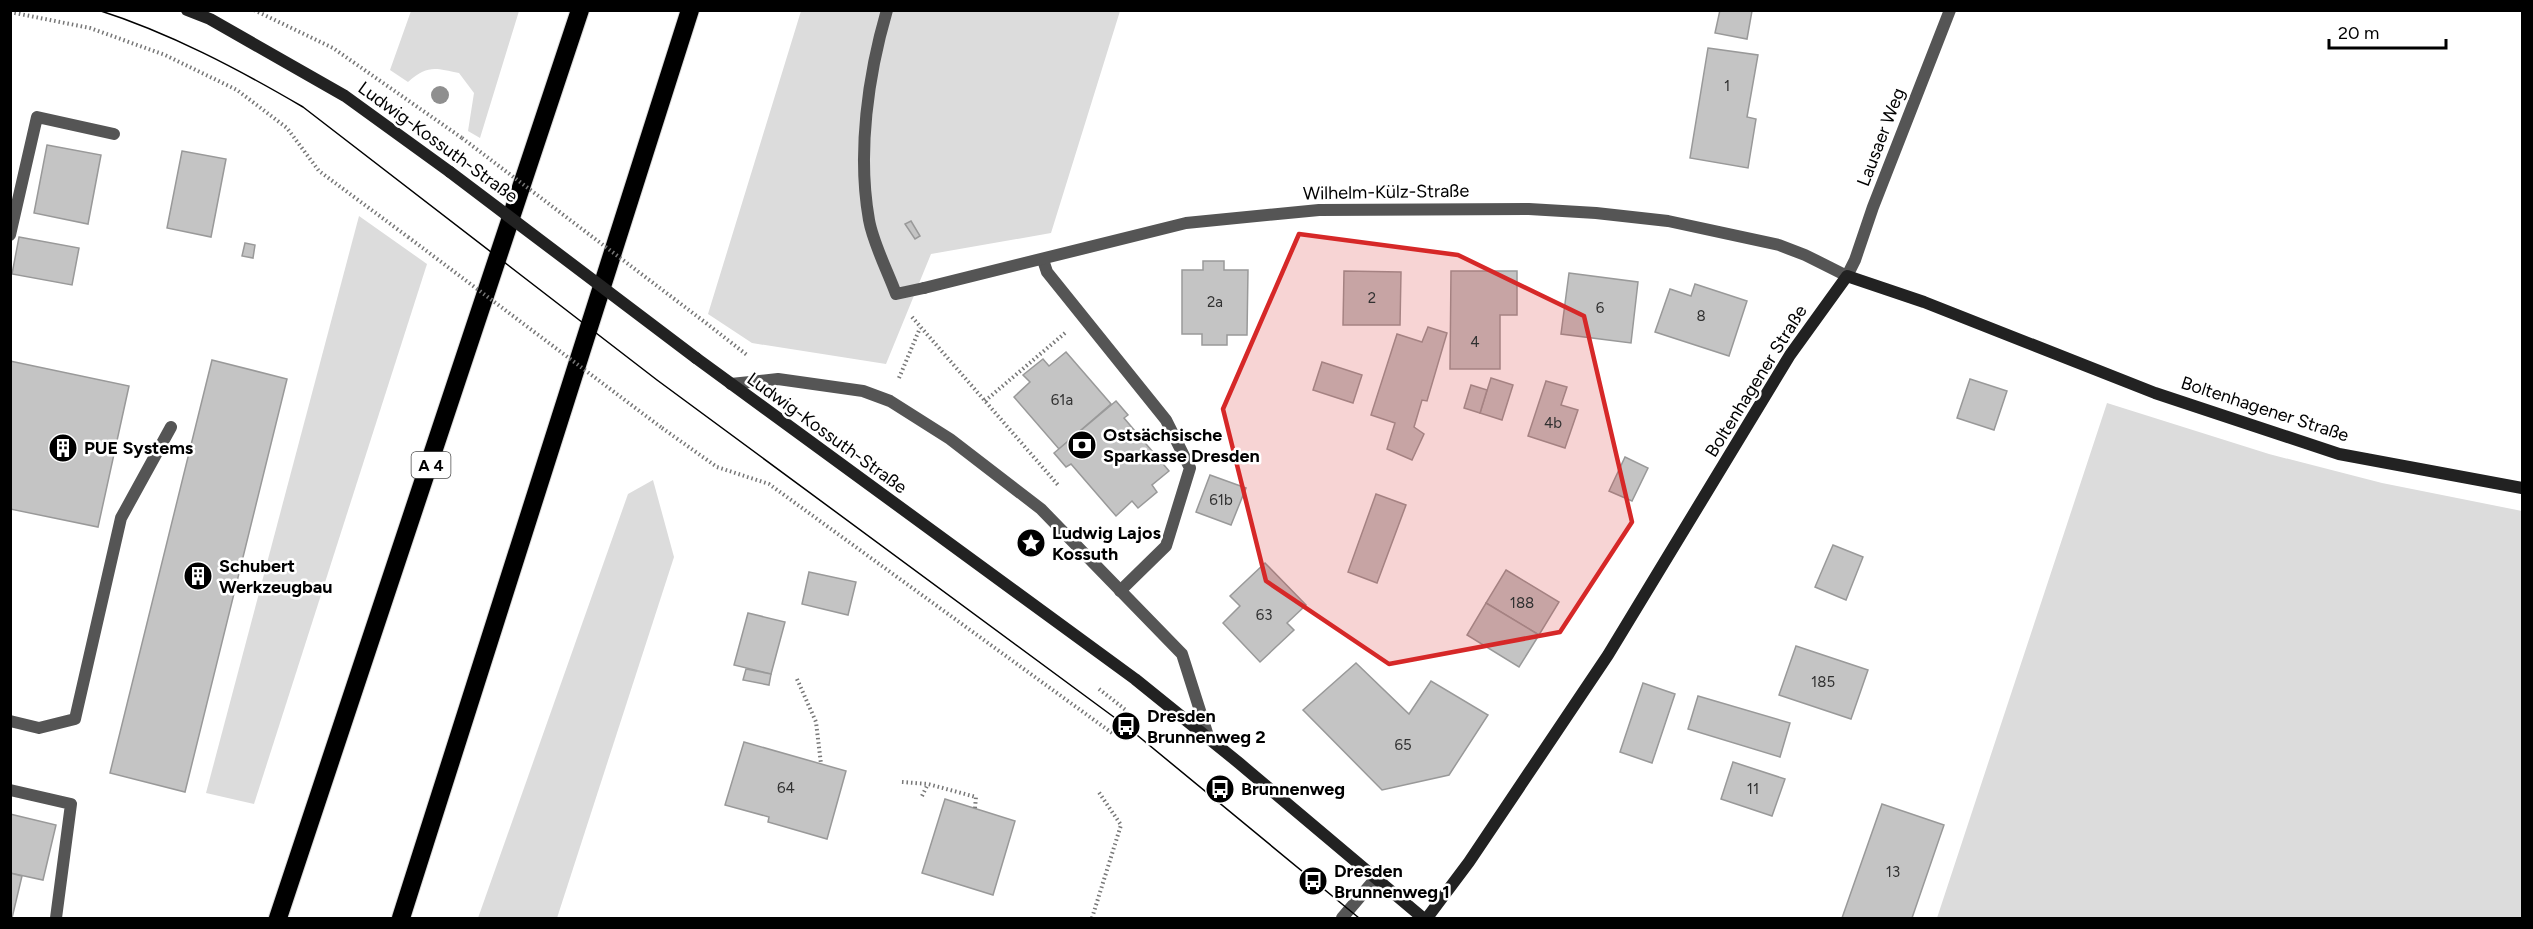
<svg xmlns="http://www.w3.org/2000/svg" width="2533" height="929" font-family="Figtree,sans-serif">
	<style>
		.green { fill: #dcdcdc }
		.building { fill: #c4c4c4; stroke: #999; stroke-width: 1.5 }
		.lines { fill: none; stroke-linecap: round; stroke-linejoin: round }
		.highway-casing { stroke: #dbdbdb; stroke-width: 20 }
		.path { stroke: #777; stroke-width: 4; stroke-dasharray: 1.5 3; stroke-linecap: butt }
		.lane { stroke: #555; stroke-width: 12 }
		.street { stroke: #555; stroke-width: 12 }
		.secondary { stroke: #222; stroke-width: 12 }
		.highway { stroke: #000; stroke-width: 18 }
		.tram { stroke: #000; stroke-width: 1.5 }
		.path-bridge { stroke: #777; stroke-width: 4; stroke-dasharray: 1.5 3; stroke-linecap: butt }
		.secondary-bridge { stroke: #222; stroke-width: 12 }
		.tree { fill: #8f8f8f }
		.marked { fill: #d62828; fill-opacity: 0.2; stroke: #d62828; stroke-width: 4.5; stroke-linejoin: round }
		.labels { text-anchor: middle; dominant-baseline: central; stroke-width: 5; stroke-linejoin: round; paint-order: stroke }
		.number-label { font-size: 15px; fill: #313131 }
		.shield { fill: #fff; stroke: #4c4c4c; stroke-width: 1.5 }
		.shield-label { font-size: 16px; font-weight: bold; fill: #000 }
		.street-label { font-size: 18px; fill: #000; stroke: #fff }
		.poi-label { font-size: 18px; font-weight: bold; fill: #000; stroke: #fff; text-anchor: start }
	</style>
	<rect width="100%" height="100%" fill="#fff"/>
	<g class="green">
		<path d="M 411,11 L 519,11 L 480,138 L 468,131 L 474,93 L 459,73 C 434,68 428,65 408,82 L 390,70 Z"/>
		<polygon points="801,11 1120,11 1051,233 931,254 886,364 752,343 708,314"/>
		<polygon points="359,216 427,264 254,804 206,793"/>
		<polygon points="2107,403 2269,454 2382,483 2522,511 2522,918 1937,918"/>
		<polygon points="653,480 674,557 557,918 478,918 628,494"/>
	</g>
	<g class="building">
		<polygon points="1720,10 1752,11 1747,39 1715,33"/>
		<polygon points="1708,48 1758,55 1747,117 1756,119 1748,168 1690,158"/>
		<polygon points="47,145 101,155 88,224 34,213"/>
		<polygon points="182,151 226,159 211,237 167,228"/>
		<polygon points="911,221 920,236 915,239 905,224"/>
		<polygon points="19,237 79,248 72,285 12,274"/>
		<polygon points="245,243 255,245 253,258 242,256"/>
		<polygon points="1203,261 1224,261 1224,270 1248,270 1247,335 1227,335 1227,345 1202,345 1202,334 1182,334 1182,270 1203,270"/>
		<polygon points="1344,271 1401,272 1400,325 1343,325"/>
		<polygon points="1451,271 1517,271 1517,315 1500,315 1500,369 1450,369"/>
		<polygon points="1569,273 1638,282 1631,343 1561,334"/>
		<polygon points="1695,284 1747,301 1729,356 1655,332 1670,289 1691,296"/>
		<polygon points="1428,327 1447,333 1427,401 1422,400 1414,427 1424,434 1412,460 1387,449 1395,423 1371,415 1397,334 1422,342"/>
		<polygon points="1066,352 1111,404 1059,449 1014,397 1030,382 1023,375 1043,359 1049,366"/>
		<polygon points="212,360 287,379 185,792 110,773"/>
		<polygon points="10,361 129,386 98,527 10,509"/>
		<polygon points="1322,362 1362,375 1353,403 1313,390"/>
		<polygon points="1491,378 1513,385 1502,420 1480,413"/>
		<polygon points="1970,379 2007,391 1994,430 1957,418"/>
		<polygon points="1546,381 1567,387 1561,405 1578,410 1565,448 1528,436"/>
		<polygon points="1471,385 1487,390 1480,413 1464,408"/>
		<polygon points="1116,401 1128,415 1124,418 1169,471 1152,485 1157,492 1138,508 1132,501 1116,516 1071,464 1066,467 1054,453"/>
		<polygon points="1625,457 1648,468 1632,501 1609,491"/>
		<polygon points="1210,475 1246,488 1231,525 1196,512"/>
		<polygon points="1376,494 1406,505 1377,583 1348,572"/>
		<polygon points="1833,545 1863,557 1846,600 1815,587"/>
		<polygon points="1265,563 1306,605 1287,623 1294,630 1260,662 1223,623 1240,606 1230,596"/>
		<polygon points="1506,570 1559,602 1539,635 1486,603"/>
		<polygon points="809,572 856,582 848,615 802,604"/>
		<polygon points="1486,603 1539,635 1519,667 1467,635"/>
		<polygon points="748,613 785,622 771,674 734,665"/>
		<polygon points="1796,646 1868,670 1851,719 1779,695"/>
		<polygon points="1356,663 1409,714 1431,681 1488,715 1449,775 1382,790 1303,710"/>
		<polygon points="746,669 771,674 769,685 743,680"/>
		<polygon points="1643,683 1675,694 1652,763 1620,752"/>
		<polygon points="1698,696 1790,723 1780,757 1688,729"/>
		<polygon points="744,742 846,771 827,839 768,822 769,817 725,805"/>
		<polygon points="1733,762 1785,779 1772,816 1721,799"/>
		<polygon points="945,799 1015,821 993,895 922,873"/>
		<polygon points="1882,804 1944,825 1912,918 1842,918"/>
		<polygon points="10,814 56,825 43,880 10,873"/>
		<polygon points="10,873 22,876 12,918 10,918"/>
	</g>
	<g class="lines">
		<g class="highway-casing">
			<g id="highway">
				<polyline points="278,918 580,10"/>
				<polyline points="401,918 690,10"/>
			</g>
		</g>
		<g class="path">
			<polyline points="254,10 333,48 462,138"/>
			<polyline points="10,12 90,28 165,55 237,90 287,128 319,171 408,237"/>
			<polyline points="912,317 1058,485"/>
			<polyline points="706,323 747,355"/>
			<polyline points="899,378 920,328"/>
			<polyline points="985,401 1065,333"/>
			<polyline points="662,428 717,467 769,484 1112,733"/>
			<polyline points="797,679 816,722 821,764"/>
			<polyline points="1099,689 1127,711"/>
			<polyline points="902,782 928,784 976,797 975,808"/>
			<polyline points="922,796 928,784"/>
			<polyline points="1092,918 1121,825 1098,791"/>
		</g>
		<g class="lane">
			<path d="M 887,10 C 868,75 857,153 869,220 C 873,243 888,272 896,294 L 924,288"/>
			<polyline points="10,235 37,117 114,134"/>
			<polyline points="1043,260 1047,272 1166,420 1190,468 1166,546 1120,591"/>
			<polyline points="731,384 778,379 863,391 890,401 950,439 1041,509 1182,654 1209,739"/>
			<polyline points="10,721 39,728 75,719 121,518 171,427"/>
			<polyline points="10,790 71,804 56,918"/>
		</g>
		<g class="street">
			<polyline points="924,288 1186,223 1319,210 1529,209 1596,213 1668,221 1779,245 1805,255 1847,276 1855,260 1873,207 1950,10"/>
			<polyline points="1342,918 1376,878"/>
		</g>
		<g class="secondary">
			<polyline points="187,10 210,19 345,96 450,172"/>
			<polyline points="696,358 1135,679 1239,763 1423,918"/>
			<polyline points="1427,918 1469,862 1608,655 1790,355 1847,276 1924,302 2155,393 2339,454 2522,488"/>
		</g>
		<use href="#highway" class="highway"/>
		<path class="tram" d="M 98,10 C 170,33 238,69 303,107 L 657,380 L 1126,726 L 1359,918"/>
		<g class="path-bridge">
			<polyline points="462,138 706,323"/>
			<polyline points="408,237 662,428"/>
		</g>
		<polyline class="secondary-bridge" points="450,172 696,358"/>
	</g>
	<circle class="tree" cx="440" cy="95" r="9"/>
	<path class="marked" d="M 1299,234 L 1458,255 L 1584,316 L 1632,522 L 1560,632 L 1389,664 L 1266,581 L 1223,409 Z"/>
	<defs>
		<g id="bank-disc" transform="scale(1.5)"><circle r="9.5" fill="#000" stroke="#fff"/><path d="M-6-4H6V4H-6ZM0-2.3a2.3 2.3 0 1 0 0 4.6a2.3 2.3 0 1 0 0-4.6Z" fill="#fff"/></g>
		<g id="building-disc" transform="scale(1.5)"><circle r="9.5" fill="#000" stroke="#fff"/><path d="M-4-6H4V6H1V3H-1V6H-4ZM-2.5-4.3h1.7v1.8h-1.7ZM.8-4.3h1.7v1.8H.8ZM-2.5-1h1.7V.8h-1.7ZM.8-1h1.7V.8H.8Z" fill="#fff"/></g>
		<g id="sight-disc" transform="scale(1.5)"><circle r="9.5" fill="#000" stroke="#fff"/><path d="M0-6L1.8-2.2L6-1.7L2.9 1.2L3.7 5.4L0 3.3L-3.7 5.4L-2.9 1.2L-6-1.7L-1.8-2.2Z" fill="#fff"/></g>
		<g id="bus-disc" transform="scale(1.5)"><circle r="9.5" fill="#000" stroke="#fff"/><path d="M-5-6H5V4H4V6H2V4H-2V6H-4V4H-5ZM-3.5-4V0h7V-4ZM-3.5 1.2v1.5H-2V1.2ZM2 1.2v1.5H3.5V1.2Z" fill="#fff"/></g>
	</defs>
	<g fill-rule="evenodd">
		<use href="#bank-disc" x="1082" y="445"/>
		<use href="#building-disc" x="63" y="448"/>
		<use href="#sight-disc" x="1031" y="543"/>
		<use href="#building-disc" x="198" y="576"/>
		<use href="#bus-disc" x="1126" y="726"/>
		<use href="#bus-disc" x="1220" y="789"/>
		<use href="#bus-disc" x="1313" y="881"/>
	</g>
	<g class="labels">
		<g class="number-label">
			<text x="1727" y="86">1</text>
			<text x="1372" y="298">2</text>
			<text x="1215" y="302">2a</text>
			<text x="1600" y="308">6</text>
			<text x="1701" y="316">8</text>
			<text x="1475" y="342">4</text>
			<text x="1062" y="400">61a</text>
			<text x="1553" y="423">4b</text>
			<text x="1221" y="500">61b</text>
			<text x="1522" y="603">188</text>
			<text x="1264" y="615">63</text>
			<text x="1823" y="682">185</text>
			<text x="1403" y="745">65</text>
			<text x="786" y="788">64</text>
			<text x="1753" y="789">11</text>
			<text x="1893" y="872">13</text>
		</g>
		<rect class="shield" x="411.5" y="452" width="39" height="26" rx="4.5"/>
		<g class="shield-label">
			<text x="431" y="465">A 4</text>
		</g>
		<g class="street-label">
			<text transform="translate(1881 137) rotate(-69)">Lausaer Weg</text>
			<text transform="translate(438 142) rotate(36)">Ludwig-Kossuth-Straße</text>
			<text transform="translate(1386 192) rotate(-1)">Wilhelm-Külz-Straße</text>
			<text transform="translate(1756 381) rotate(-58)">Boltenhagener Straße</text>
			<text transform="translate(2265 409) rotate(18)">Boltenhagener Straße</text>
			<text transform="translate(827 433) rotate(36)">Ludwig-Kossuth-Straße</text>
		</g>
		<g class="poi-label">
			<text x="1103" y="435">Ostsächsische<tspan x="1103" dy="21">Sparkasse Dresden</tspan></text>
			<text x="84" y="448">PUE Systems</text>
			<text x="1052" y="533">Ludwig Lajos<tspan x="1052" dy="21">Kossuth</tspan></text>
			<text x="219" y="566">Schubert<tspan x="219" dy="21">Werkzeugbau</tspan></text>
			<text x="1147" y="716">Dresden<tspan x="1147" dy="21">Brunnenweg 2</tspan></text>
			<text x="1241" y="789">Brunnenweg</text>
			<text x="1334" y="871">Dresden<tspan x="1334" dy="21">Brunnenweg 1</tspan></text>
		</g>
	</g>
	<rect width="2533" height="929" fill="none" stroke="#000000" stroke-width="24"/>
	<path d="M2329 39v9h117v-9" fill="none" stroke="#000000" stroke-width="3"/>
	<text x="2338" y="39" font-size="18" fill="#000000" stroke="#ffffff" stroke-width="4.5" paint-order="stroke">20 m</text>
</svg>
